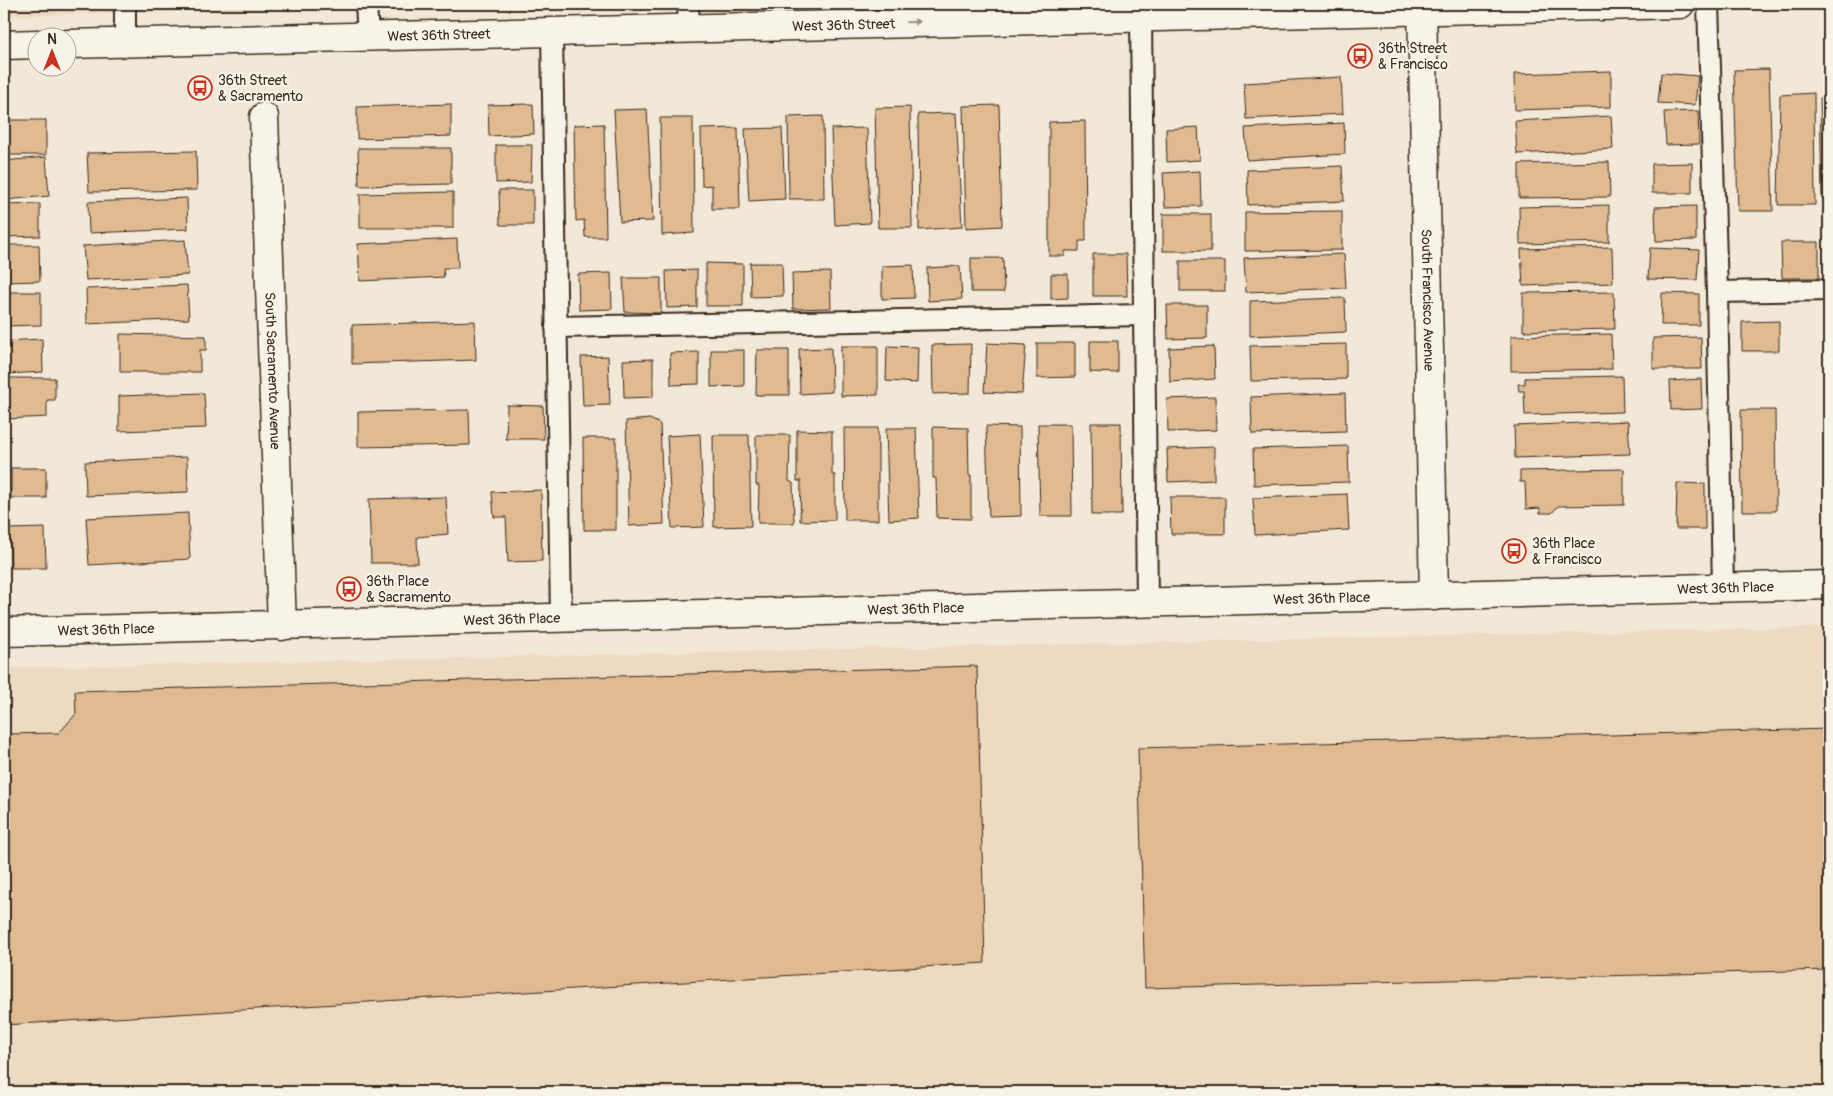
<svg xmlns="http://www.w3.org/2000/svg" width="1833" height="1096" font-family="Pangolin,sans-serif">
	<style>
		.built { fill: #eddac2 }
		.building { fill: #e0ba91; stroke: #3b2a1e }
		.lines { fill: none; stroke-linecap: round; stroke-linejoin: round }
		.service-casing { stroke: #3b2a1e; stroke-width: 24 }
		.minor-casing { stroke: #3b2a1e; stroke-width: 31 }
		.service { stroke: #f7f3e8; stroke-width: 20 }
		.minor { stroke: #f7f3e8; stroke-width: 28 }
		.oneway { fill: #998e83 }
		.labels { text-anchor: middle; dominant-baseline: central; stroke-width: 4; stroke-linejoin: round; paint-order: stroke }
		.street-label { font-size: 14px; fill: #3b2a1e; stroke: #f7f3e8 }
		.poi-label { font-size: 14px; fill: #3b2a1e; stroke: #f7f3e8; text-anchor: start }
	</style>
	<rect width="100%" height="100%" fill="#f2e8d7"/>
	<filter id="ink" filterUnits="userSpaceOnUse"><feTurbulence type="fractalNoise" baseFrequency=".02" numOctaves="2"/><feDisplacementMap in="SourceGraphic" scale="10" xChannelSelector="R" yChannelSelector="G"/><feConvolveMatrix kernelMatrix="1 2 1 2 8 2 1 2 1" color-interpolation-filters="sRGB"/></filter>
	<g filter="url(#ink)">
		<g class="built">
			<polygon points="4,4 442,4 4,16"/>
			<polygon points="1829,627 1829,1092 4,1092 4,668"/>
		</g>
		<g class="building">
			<polygon points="1769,69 1773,211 1738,211 1734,70"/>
			<polygon points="1611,71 1611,107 1515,110 1514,74"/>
			<polygon points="1661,73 1698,76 1695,105 1658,103"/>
			<polygon points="1341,77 1343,114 1246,119 1244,83"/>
			<polygon points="1814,93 1815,205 1778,205 1780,95"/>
			<polygon points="1820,98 1829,98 1829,198 1822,199"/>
			<polygon points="451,104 451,136 357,139 357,107"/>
			<polygon points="533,104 534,134 489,136 488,105"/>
			<polygon points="999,105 1002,226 966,228 963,106"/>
			<polygon points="910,107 912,228 878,228 875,108"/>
			<polygon points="647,109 653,221 620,222 614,110"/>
			<polygon points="1698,111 1699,144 1666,145 1664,112"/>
			<polygon points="956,113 962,227 919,230 918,114"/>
			<polygon points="823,116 824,199 789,199 788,117"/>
			<polygon points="1611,116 1613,149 1517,154 1515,121"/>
			<polygon points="660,118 693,118 694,233 662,235"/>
			<rect x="4" y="120" width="42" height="35"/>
			<polygon points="1085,121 1086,241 1079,241 1079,251 1065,251 1065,256 1049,256 1049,122"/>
			<polygon points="1344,123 1345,154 1247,160 1245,128"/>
			<polygon points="604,124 606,237 585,237 584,220 576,221 574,125"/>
			<polygon points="1198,127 1200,160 1167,162 1166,129"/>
			<polygon points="738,128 740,209 712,209 712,185 702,186 701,129"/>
			<polygon points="782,128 785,199 749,201 745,129"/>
			<polygon points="867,128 870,223 835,225 831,129"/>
			<polygon points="496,145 532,145 531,182 496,183"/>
			<polygon points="358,148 451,148 451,184 359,186"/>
			<polygon points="196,151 197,190 89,192 87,153"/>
			<polygon points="46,157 49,196 5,200 4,161"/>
			<polygon points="1609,162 1610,197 1519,198 1519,164"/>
			<polygon points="1692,163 1692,193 1652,193 1652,164"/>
			<polygon points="1342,166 1344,201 1248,205 1247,170"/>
			<polygon points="1200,171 1201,206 1165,207 1163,173"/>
			<polygon points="499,190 533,190 533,225 500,225"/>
			<polygon points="453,192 453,228 360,228 360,194"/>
			<polygon points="187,198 188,229 89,233 88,202"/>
			<polygon points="40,204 40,236 4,237 4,205"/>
			<polygon points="1609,205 1609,242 1520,244 1519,207"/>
			<polygon points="1696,206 1696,240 1656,241 1655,207"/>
			<polygon points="1342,211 1342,250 1245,251 1245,212"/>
			<rect x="1163" y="214" width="48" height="37"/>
			<polygon points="457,239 458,268 443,268 444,277 360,281 358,244"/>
			<polygon points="185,240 188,275 86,280 83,246"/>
			<polygon points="1781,242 1819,242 1819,278 1782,278"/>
			<polygon points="4,245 39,245 40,281 4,282"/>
			<polygon points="1612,247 1613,283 1523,286 1521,249"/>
			<polygon points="1650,248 1699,250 1697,280 1648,279"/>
			<polygon points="1093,254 1126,254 1127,296 1093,296"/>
			<polygon points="1344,254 1346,288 1246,292 1244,258"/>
			<polygon points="971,258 1003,258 1004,292 971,292"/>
			<rect x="1180" y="261" width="45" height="30"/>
			<polygon points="706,263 743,264 743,306 706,306"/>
			<polygon points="750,263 782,263 783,296 751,297"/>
			<polygon points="913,265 914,298 882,299 882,266"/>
			<polygon points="960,266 962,299 928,301 927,268"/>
			<polygon points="697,270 697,307 667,308 666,271"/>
			<polygon points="830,272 831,308 793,309 792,273"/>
			<polygon points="611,273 612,309 579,310 578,274"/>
			<polygon points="1051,274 1068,274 1068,298 1051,299"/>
			<polygon points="623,278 661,278 661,313 625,312"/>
			<polygon points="187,285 189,319 87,324 86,289"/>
			<polygon points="4,292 41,292 41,325 4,326"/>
			<polygon points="1614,292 1615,329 1523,331 1523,293"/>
			<polygon points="1662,293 1699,294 1699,325 1661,325"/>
			<polygon points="1345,298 1346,332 1250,336 1250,301"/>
			<polygon points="1167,305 1207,305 1207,338 1168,339"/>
			<polygon points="475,321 476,360 352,364 352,325"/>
			<polygon points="1779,321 1779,351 1742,351 1742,322"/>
			<polygon points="120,334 206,336 206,350 200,350 200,372 120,372"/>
			<polygon points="1611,334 1612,369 1511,371 1511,336"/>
			<polygon points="1701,337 1702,369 1653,369 1653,338"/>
			<polygon points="42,339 43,372 7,374 6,341"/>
			<polygon points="1090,341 1118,341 1118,373 1090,372"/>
			<polygon points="987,343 1026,345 1022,394 984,392"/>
			<polygon points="1037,343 1075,343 1075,377 1037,378"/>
			<polygon points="971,344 970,393 933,394 932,345"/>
			<polygon points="1346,344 1346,379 1251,381 1250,346"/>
			<polygon points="841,346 878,346 878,395 841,396"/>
			<polygon points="887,346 918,347 917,383 886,381"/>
			<polygon points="1214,346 1215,379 1170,382 1169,348"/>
			<polygon points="831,348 832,392 800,394 799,349"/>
			<polygon points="711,350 744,350 744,386 711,387"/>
			<polygon points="757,350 789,350 789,395 756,395"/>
			<polygon points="699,352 699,384 671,385 670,353"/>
			<polygon points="608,356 610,405 583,406 581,357"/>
			<polygon points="653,359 653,397 624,398 623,360"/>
			<polygon points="1622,376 1623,412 1525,415 1524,391 1519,391 1518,384 1525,384 1525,378"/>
			<polygon points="7,378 55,378 55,400 47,400 47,417 7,419"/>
			<polygon points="1701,379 1702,409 1671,410 1670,381"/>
			<polygon points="204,393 206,428 119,431 119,396"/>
			<polygon points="1345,393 1346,431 1252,434 1251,397"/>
			<polygon points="1215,397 1216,430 1168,432 1167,399"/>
			<polygon points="507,405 543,406 544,439 506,439"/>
			<polygon points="469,410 470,445 358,447 358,412"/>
			<polygon points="1741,410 1775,410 1776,511 1742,511"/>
			<polygon points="650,419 660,424 664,524 629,526 626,421"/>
			<polygon points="1628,421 1630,454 1515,458 1514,426"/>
			<polygon points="1091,423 1121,423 1122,515 1092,515"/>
			<polygon points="1038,424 1071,424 1072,516 1040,516"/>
			<polygon points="986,426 1020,427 1021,516 989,517"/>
			<polygon points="933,427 968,428 969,475 971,475 971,519 937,518 936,478 933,478"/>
			<polygon points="844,428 878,428 878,520 845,520"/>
			<polygon points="886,428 916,428 919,518 889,520"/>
			<polygon points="797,430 832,431 832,475 835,475 835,520 800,521 801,481 797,481"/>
			<polygon points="700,434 704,527 672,528 667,436"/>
			<polygon points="713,435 749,435 751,526 714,527"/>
			<polygon points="756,435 790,435 789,481 793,483 794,523 758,523 759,485 756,485"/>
			<polygon points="583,438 616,438 616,530 584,530"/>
			<polygon points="1348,446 1349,482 1254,485 1253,449"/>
			<polygon points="1214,447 1214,480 1168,482 1167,449"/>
			<polygon points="187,457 188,492 86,496 85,462"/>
			<rect x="11" y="468" width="35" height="30"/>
			<polygon points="1624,469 1624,505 1558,506 1552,513 1540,513 1540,508 1526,509 1525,482 1520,482 1520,471"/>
			<polygon points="1677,483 1705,484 1705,529 1676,529"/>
			<polygon points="541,490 542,561 508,562 506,517 494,517 492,492"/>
			<polygon points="1347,494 1349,530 1255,535 1253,498"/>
			<polygon points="446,497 448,534 417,537 418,563 371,563 369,499"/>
			<polygon points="1170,497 1225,497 1225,534 1171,534"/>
			<polygon points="188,513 190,559 89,565 86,518"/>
			<polygon points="45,528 46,568 11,568 9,529"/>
			<polygon points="977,666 985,963 4,1025 4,734 59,733 76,714 75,691"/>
			<polygon points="1829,729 1829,970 1145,988 1138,748"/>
		</g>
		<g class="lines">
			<g class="service-casing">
				<g id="service">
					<polyline points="125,4 125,42"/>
					<polyline points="366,4 368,36"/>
					<polyline points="688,4 689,28"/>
					<polyline points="1708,4 1717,292 1723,588"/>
					<polyline points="1141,16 1147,603"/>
					<polyline points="552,32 561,618"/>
					<polyline points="1717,292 1829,290"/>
					<polyline points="556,327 1144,315"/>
				</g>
			</g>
			<g class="minor-casing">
				<g id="minor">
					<path id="s1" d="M 1422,4 L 1434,596"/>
					<path id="s2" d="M 68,44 L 1680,4"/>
					<polyline points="4,45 38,44"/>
					<path id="s3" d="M 264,117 L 282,626"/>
					<path id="s4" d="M 4,632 L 1829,585"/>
				</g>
			</g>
			<use href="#service" class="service"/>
			<use href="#minor" class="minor"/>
		</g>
		<defs><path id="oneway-solid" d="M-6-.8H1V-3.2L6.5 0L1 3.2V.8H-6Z" transform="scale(1.25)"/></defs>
		<use class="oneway" href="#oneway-solid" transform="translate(913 22) rotate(-1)"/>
	</g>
	<defs>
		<g id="bus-ring" transform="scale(1.25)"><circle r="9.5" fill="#f7f3e8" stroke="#c8321e" stroke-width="1.5"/><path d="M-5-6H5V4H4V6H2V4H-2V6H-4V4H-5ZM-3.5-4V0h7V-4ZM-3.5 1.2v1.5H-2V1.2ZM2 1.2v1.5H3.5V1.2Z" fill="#c8321e"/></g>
	</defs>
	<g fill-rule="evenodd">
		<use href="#bus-ring" x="1360" y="56"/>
		<use href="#bus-ring" x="200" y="88"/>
		<use href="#bus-ring" x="1514" y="551"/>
		<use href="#bus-ring" x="349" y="589"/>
	</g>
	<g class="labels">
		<g class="street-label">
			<text stroke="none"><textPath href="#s2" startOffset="776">West 36th Street</textPath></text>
			<text stroke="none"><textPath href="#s2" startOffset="371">West 36th Street</textPath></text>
			<text stroke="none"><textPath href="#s1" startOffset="296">South Francisco Avenue</textPath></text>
			<text stroke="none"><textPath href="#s3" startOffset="254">South Sacramento Avenue</textPath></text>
			<text stroke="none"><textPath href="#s4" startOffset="1722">West 36th Place</textPath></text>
			<text stroke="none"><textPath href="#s4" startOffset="1318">West 36th Place</textPath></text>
			<text stroke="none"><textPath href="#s4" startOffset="912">West 36th Place</textPath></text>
			<text stroke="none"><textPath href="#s4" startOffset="508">West 36th Place</textPath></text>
			<text stroke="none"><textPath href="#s4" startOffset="102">West 36th Place</textPath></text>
		</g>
		<g class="poi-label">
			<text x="1378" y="48">36th Street<tspan x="1378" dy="16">&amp; Francisco</tspan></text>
			<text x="218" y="80">36th Street<tspan x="218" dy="16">&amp; Sacramento</tspan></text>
			<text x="1532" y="543">36th Place<tspan x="1532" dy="16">&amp; Francisco</tspan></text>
			<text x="366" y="581">36th Place<tspan x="366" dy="16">&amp; Sacramento</tspan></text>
		</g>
	</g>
	<rect width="1833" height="1096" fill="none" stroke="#f7f3e8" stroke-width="20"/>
	<rect x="10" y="10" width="1813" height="1076" fill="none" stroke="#3b2a1e" stroke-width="2" filter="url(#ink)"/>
	<g transform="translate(52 52)"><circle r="24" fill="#f7f3e8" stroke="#aca397"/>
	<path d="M0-4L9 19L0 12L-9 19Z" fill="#c8321e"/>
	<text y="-8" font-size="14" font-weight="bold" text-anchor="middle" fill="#3b2a1e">N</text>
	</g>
</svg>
